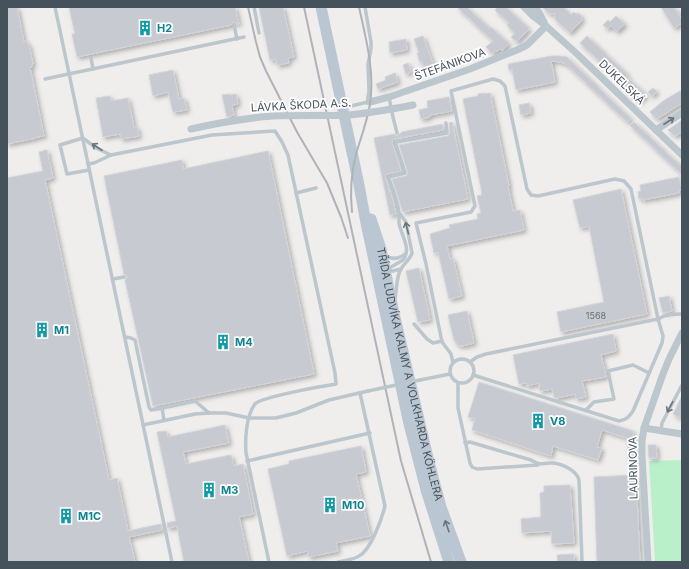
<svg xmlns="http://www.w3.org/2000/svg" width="689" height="569" font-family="Inter,sans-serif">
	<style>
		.green { fill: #b9f0ca }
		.building { fill: #c7cad0; stroke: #d1d4d9; filter: url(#shadow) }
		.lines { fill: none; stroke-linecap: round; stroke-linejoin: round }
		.lane { stroke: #bbc6cd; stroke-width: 3.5 }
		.street { stroke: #bbc6cd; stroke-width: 7 }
		.secondary { stroke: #bac7d2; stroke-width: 11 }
		.rail { stroke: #afb3b8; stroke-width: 2 }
		.lane-bridge { stroke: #bbc6cd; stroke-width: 3.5 }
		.street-bridge { stroke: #bbc6cd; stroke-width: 7 }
		.oneway { stroke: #68757d }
		.oneway2 { stroke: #68757f }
		.labels { text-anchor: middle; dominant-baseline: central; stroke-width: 3.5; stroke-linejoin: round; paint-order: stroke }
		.number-label { font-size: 9px; fill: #667078 }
		.culture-label { font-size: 11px; font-weight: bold; fill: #0d838f; stroke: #fff; text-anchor: start }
		.street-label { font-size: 11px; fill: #45525b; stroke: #fff }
	</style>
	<defs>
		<filter id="shadow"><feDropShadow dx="2.5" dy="2.5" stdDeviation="2" flood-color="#0004"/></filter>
	</defs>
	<rect width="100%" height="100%" fill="#f0eded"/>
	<polygon class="green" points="682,460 682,562 655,562 649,461"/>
	<g class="building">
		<polygon points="7,7 17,7 24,42 27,41 28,45 29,45 33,64 32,64 32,67 30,67 44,136 36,137 36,138 7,144"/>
		<polygon points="69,7 235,7 239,24 237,24 234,22 232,23 231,25 77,57 72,34 75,34"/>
		<polygon points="259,7 283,7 294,57 288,58 289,63 277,65 276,59 270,60"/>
		<polygon points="457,7 467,7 490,29 491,27 509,44 503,50 502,50 500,49 497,52 496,51 493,54 486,47 493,41"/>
		<polygon points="498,7 506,7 529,29 517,42 511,37 515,33 507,25 509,23 495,10"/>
		<polygon points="542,7 563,7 571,15 574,12 576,14 578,13 582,17 581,18 582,20 570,33 555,19 555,14 550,14"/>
		<polygon points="661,7 674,7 682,20 682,23 674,28"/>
		<polygon points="616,16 625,24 617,32 611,26 608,29 603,25 608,20 610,22"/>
		<polygon points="423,36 433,64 424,67 422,61 420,62 417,53 419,53 414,39"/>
		<polygon points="587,36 627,74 626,76 646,95 639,102 625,89 627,87 580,43"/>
		<polygon points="406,39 407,50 390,53 389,42"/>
		<polygon points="552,56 560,56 567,57 631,119 627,122 566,64 561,62 551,61 555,82 516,90 512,69 509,70 508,64"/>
		<polygon points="408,63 411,72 406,74 403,65"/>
		<polygon points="173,70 179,99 184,98 187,110 173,112 168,92 153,96 149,75"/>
		<polygon points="395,73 398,82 378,89 376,84 386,80 385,77"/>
		<polygon points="653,88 657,92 652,96 648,92"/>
		<polygon points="680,91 682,94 682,103 657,119 650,112 663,101"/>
		<polygon points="484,93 484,94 490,93 509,186 508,186 513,211 520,210 524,230 447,246 450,259 453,258 462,296 449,299 438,252 434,253 430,234 450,228 449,225 478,219 477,214 481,213 477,196 482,195 481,193 482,193 463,99 478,96 478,94"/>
		<polygon points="230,94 230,95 236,94 238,104 232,105 234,115 227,117 222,95"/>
		<polygon points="110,96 111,101 128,98 134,127 137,127 139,136 121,139 120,134 103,137 96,98"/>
		<polygon points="449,97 452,111 430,115 430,117 421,119 419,110 428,108 427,101"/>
		<polygon points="529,103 531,113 521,115 519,105"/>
		<polygon points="682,120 682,132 675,136 668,130"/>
		<polygon points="452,122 468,199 403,212 392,179 406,176 408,173 399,145 448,136 450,133 449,123"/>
		<polygon points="634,122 682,167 682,175 630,125"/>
		<polygon points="443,124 443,130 394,139 392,141 392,143 401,171 387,174 385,176 393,201 396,214 390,215 374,138 394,134 397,136 402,132"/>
		<polygon points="47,150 53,178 45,180 109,480 117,478 128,531 161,524 162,530 129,537 135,562 7,562 7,178 43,171 39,152"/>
		<polygon points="268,151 314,374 153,406 125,280 127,278 127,276 124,274 104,176 182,160 183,169"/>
		<polygon points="679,177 682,190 679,191 679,193 643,200 642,198 639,199 638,192 641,191 640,185"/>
		<polygon points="621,189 647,314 561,332 557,312 604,302 589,226 580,228 573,200"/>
		<polygon points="419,268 430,320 418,322 406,271"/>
		<polygon points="669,296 672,311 663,313 659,298"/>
		<polygon points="467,311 474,343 462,346 458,345 454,340 448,315"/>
		<polygon points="613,334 616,351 601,355 606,377 582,381 586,397 576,399 575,394 557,398 554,397 552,389 540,391 539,383 527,386 526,383 519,384 513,355"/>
		<polygon points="479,382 633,431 634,462 628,462 627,438 602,430 597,447 602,448 598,460 553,446 551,456 472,430 475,419 468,417"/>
		<polygon points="682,396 682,419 673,414"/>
		<polygon points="225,425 229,443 183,452 186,464 231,455 234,466 243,464 253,514 239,517 249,562 184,562 177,526 168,528 167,523 176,521 157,432 166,431 168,437"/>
		<polygon points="648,445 656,445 657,458 649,458"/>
		<polygon points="361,446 366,472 356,474 370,536 336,543 338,551 309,557 307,551 287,556 268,469 289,464 289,461"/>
		<polygon points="636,475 640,562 597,562 594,477"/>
		<polygon points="570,485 574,543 552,544 551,531 522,533 521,519 541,517 540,493 544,492 544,486"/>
		<polygon points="574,554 574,562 558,562 557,555"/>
	</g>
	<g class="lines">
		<g class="lane">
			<polyline points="55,7 172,562"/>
			<polyline points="254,7 259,33"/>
			<polyline points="365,7 371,42 371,49 368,64 369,91 367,103"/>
			<polyline points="234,25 237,39"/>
			<polyline points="91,58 93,69"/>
			<polyline points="45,79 244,37"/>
			<polyline points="389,97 392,113 397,133"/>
			<polyline points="351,106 368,102"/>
			<path d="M 88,164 L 94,163 L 111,155 L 212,135 L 275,131 L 282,142 L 288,155 L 335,373 L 336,384 C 323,386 261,397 255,404 C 246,416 245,439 246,453 L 269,562"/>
			<polyline points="89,170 67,174 60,145 83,138 96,148 111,155"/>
			<polyline points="296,193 316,188"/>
			<path d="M 385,255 C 392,260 399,259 405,254"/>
			<path d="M 386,270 L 403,260 C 412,249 401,235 399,223 C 399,220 399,217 399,214 C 398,204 392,187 388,177 L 405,173 L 395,142 L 447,133 L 446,123"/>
			<polyline points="387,270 393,271 401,269"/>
			<polyline points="113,279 124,277"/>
			<path d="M 395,299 C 397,289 396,277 401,269 C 404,263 410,260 412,253 L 406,222 L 400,214"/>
			<polyline points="414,324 427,339 433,343 442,341"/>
			<polyline points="125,337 131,338 135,340 149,407 151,410 162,408 164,420"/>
			<circle cx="462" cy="371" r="12"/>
			<path d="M 470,362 L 477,357 L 486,354 L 658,319 L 663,336 L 662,343 L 633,411 C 629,417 626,420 619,421 L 473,375"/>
			<path d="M 453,363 L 451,354 L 442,342 L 426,264 L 416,223 L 471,212 L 475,206 L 451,91 L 493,79 L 500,81 L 505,86 L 527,189 L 531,195 L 538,196 L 615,179 L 624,181 L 631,189 L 658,319 C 666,314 674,314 682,314"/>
			<polyline points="420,380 450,374"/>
			<polyline points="458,383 458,408 470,463 472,467 477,469 538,465"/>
			<polyline points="162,408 195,401 209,413"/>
			<polyline points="586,410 594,402 614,399 608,371 633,365 649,373"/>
			<polyline points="143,425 195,414 209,413 226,413 249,418 276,418 296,413 329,400 368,391"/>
			<polyline points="661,430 662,423 682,385"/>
			<path d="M 465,443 L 470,442 L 531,460 C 543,467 542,462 553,463 C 563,464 577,471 579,480 L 582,562"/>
			<polyline points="247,461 370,433"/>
			<path d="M 338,562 C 344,560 354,560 359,556 C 371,550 382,518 385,506 L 360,393"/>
		</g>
		<g class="street">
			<polyline points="524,7 533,16 546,26 575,52 682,155"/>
			<polyline points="533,7 538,11 544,22"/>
			<polyline points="370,102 389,97 470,69 517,50 527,45 546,26"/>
			<polyline points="656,130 682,113"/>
			<polyline points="644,428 682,434"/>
			<polyline points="648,562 642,456 642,441 644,428 663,374 669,359 682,333"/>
		</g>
		<g class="secondary">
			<polyline points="321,7 359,185 366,223 409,424 426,490 449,562"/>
			<path id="s1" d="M 371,219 L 381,249 L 393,309 L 429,462 L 441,507 L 461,562"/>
		</g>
		<g class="rail">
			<polyline points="248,7 256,42 260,57 266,71 297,132 327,183 341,217 348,238"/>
			<polyline points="304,7 401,461 431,562"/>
			<path d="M 352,212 C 350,193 351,174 356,154 C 361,137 367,122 370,104 C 375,72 366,39 359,7"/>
		</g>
		<polyline class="lane-bridge" points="368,391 420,380"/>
		<path class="street-bridge" d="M 191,129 C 218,123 245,118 273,116 C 298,115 324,116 349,115 C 371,113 392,109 413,105"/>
	</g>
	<defs><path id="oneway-shaft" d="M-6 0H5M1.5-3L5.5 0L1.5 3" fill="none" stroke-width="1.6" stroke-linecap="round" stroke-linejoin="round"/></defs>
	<g class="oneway">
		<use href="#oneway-shaft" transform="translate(669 121) rotate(-33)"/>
		<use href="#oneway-shaft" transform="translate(97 147) rotate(-147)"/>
		<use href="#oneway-shaft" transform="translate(407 228) rotate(-104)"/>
		<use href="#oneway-shaft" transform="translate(670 407) rotate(118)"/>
	</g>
	<use class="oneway2" href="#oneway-shaft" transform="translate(447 526) rotate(-109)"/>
	<defs>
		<g id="building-bare" transform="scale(1.2)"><path d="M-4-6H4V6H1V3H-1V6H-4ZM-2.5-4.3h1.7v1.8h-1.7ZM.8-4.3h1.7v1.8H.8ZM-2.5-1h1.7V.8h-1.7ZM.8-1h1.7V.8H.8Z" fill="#0f9aa8" stroke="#fff" stroke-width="2.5" paint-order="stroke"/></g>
	</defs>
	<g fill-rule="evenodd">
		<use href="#building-bare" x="145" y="28"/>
		<use href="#building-bare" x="42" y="330"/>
		<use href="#building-bare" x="223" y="342"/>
		<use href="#building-bare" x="538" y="421"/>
		<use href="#building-bare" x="209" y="490"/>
		<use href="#building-bare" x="330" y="505"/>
		<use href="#building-bare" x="66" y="516"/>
	</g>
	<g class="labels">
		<g class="number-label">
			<text x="596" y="315">1568</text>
		</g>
		<g class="culture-label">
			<text x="157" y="28">H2</text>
			<text x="54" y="330">M1</text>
			<text x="235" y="342">M4</text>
			<text x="550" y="421">V8</text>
			<text x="221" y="490">M3</text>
			<text x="342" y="505">M10</text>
			<text x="78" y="516">M1C</text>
		</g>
		<g class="street-label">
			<text transform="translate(450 64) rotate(-20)">ŠTEFÁNIKOVA</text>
			<text transform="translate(622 82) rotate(44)">DUKELSKÁ</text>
			<text transform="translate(301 105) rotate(-3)">LÁVKA ŠKODA A.S.</text>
			<text stroke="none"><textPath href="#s1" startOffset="160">TŘÍDA LUDVÍKA KALMY A VOLKHARDA KÖHLERA</textPath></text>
			<text transform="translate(633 468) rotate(-91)">LAURINOVA</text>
		</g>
	</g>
	<rect width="689" height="569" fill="none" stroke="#45525b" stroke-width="16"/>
</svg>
